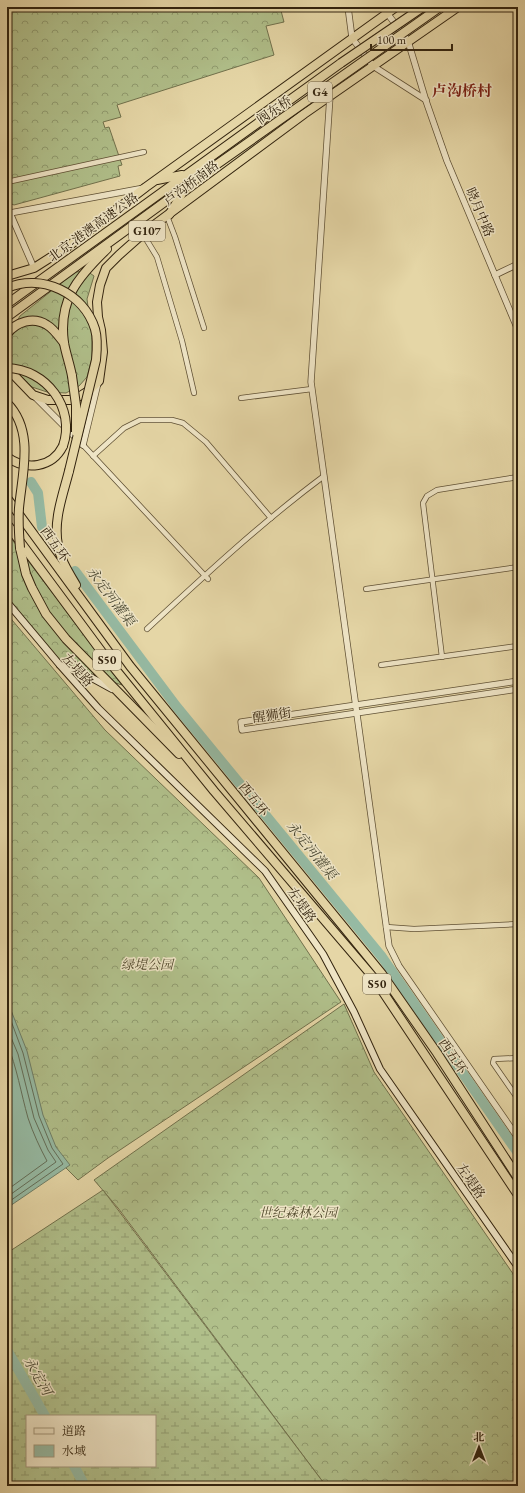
<svg xmlns="http://www.w3.org/2000/svg" width="525" height="1493" font-family="'EB Garamond','Noto Serif SC',serif">
	<style>
		.forest { fill: url(#forest-crowns); stroke: #71714c }
		.wetland { fill: url(#wetland-marsh); stroke: #71714c; fill-rule: evenodd }
		.water { fill: #96baa3; stroke: #6e7e67 }
		.lines { fill: none; stroke-linecap: round; stroke-linejoin: round }
		.shore { stroke: #646e58; stroke-width: 1 }
		.river { stroke: #96baa3; stroke-width: 10 }
		.minor-casing { stroke: #5f5034; stroke-width: 6 }
		.tertiary-casing { stroke: #5f5034; stroke-width: 7 }
		.secondary-casing { stroke: #32230e; stroke-width: 8 }
		.trunk-casing { stroke: #32230e; stroke-width: 10 }
		.motorway-casing { stroke: #32230e; stroke-width: 10 }
		.minor { stroke: #eee4c5; stroke-width: 4.5 }
		.tertiary { stroke: #eee4c5; stroke-width: 5.5 }
		.secondary { stroke: #eee4c5; stroke-width: 6 }
		.trunk { stroke: #e5d6a6; stroke-width: 8 }
		.motorway { stroke: #e5d6a6; stroke-width: 8 }
		.motorway-bridge-casing { stroke: #32230e; stroke-width: 10; stroke-linecap: butt }
		.motorway-bridge { stroke: #e5d6a6; stroke-width: 8 }
		.labels { text-anchor: middle; dominant-baseline: central; stroke-width: 3; stroke-linejoin: round; paint-order: stroke }
		.shield { fill: #eee4c5; stroke: #6a5d45; stroke-width: 1 }
		.shield-label { font-size: 12px; font-weight: bold; fill: #32230e }
		.street-label { font-size: 13px; fill: #32230e; stroke: #eee4c5 }
		.park-label { font-size: 13px; font-style: italic; fill: #524a2d; stroke: #eee4c5 }
		.water-label { font-size: 14px; font-style: italic; fill: #4b4933; stroke: #eee4c5 }
		.quarter-label { font-size: 15px; font-weight: bold; fill: #7a1f14; stroke: #eee4c5 }
	</style>
	<defs>
		<pattern id="forest-crowns" width="20" height="18" patternUnits="userSpaceOnUse"><rect width="20" height="18" fill="#b0bf8a"/><path d="M2 6a3 3 0 1 1 6 0M12 15a3 3 0 1 1 6 0" fill="none" stroke="#909b6f"/></pattern>
		<pattern id="wetland-marsh" width="20" height="14" patternUnits="userSpaceOnUse"><rect width="20" height="14" fill="#b0bf8a"/><path d="M1 5h8M5 5V1M11 12h8M15 12V8" fill="none" stroke="#909b6f"/></pattern>
	</defs>
	<rect width="100%" height="100%" fill="#e5d6a6"/>
	<filter id="stains"><feTurbulence type="fractalNoise" baseFrequency=".005" numOctaves="4"/><feColorMatrix values="0 0 0 0 .2 0 0 0 0 .09 0 0 0 0 .02 0 0 0 .5 -.17"/></filter>
	<radialGradient id="worn" r=".72"><stop offset=".6" stop-color="#630" stop-opacity="0"/><stop offset="1" stop-color="#630" stop-opacity=".3"/></radialGradient>
	<g class="forest">
		<polygon points="7,7 280,7 284,22 266,26 274,55 117,105 121,117 103,122 105,128 109,127 122,165 118,166 120,176 14,205 7,202"/>
		<polygon points="87,271 94,276 87,299 92,337 92,358 87,377 79,386 66,393 47,392 32,387 20,375 8,358 7,338 20,316 75,272"/>
		<polygon points="7,533 122,685 94,676 59,660 7,599"/>
		<polygon points="7,611 12,620 105,730 259,878 341,1002 108,1158 78,1180 28,1130 7,1065"/>
		<polygon points="344,1004 374,1072 518,1281 518,1486 326,1486 118,1208 94,1180"/>
	</g>
	<path class="wetland" d="M 103,1190 L 326,1486 L 7,1486 L 7,1253 ZM 27,1416 L 155,1416 L 155,1466 L 27,1466 Z"/>
	<polygon class="water" points="7,1000 27,1051 43,1115 56,1147 70,1165 7,1208"/>
	<g class="lines">
		<g class="shore">
			<polyline points="7,1010 23,1053 39,1116 52,1148 63,1164 7,1203"/>
			<polyline points="7,1028 18,1054 34,1118 48,1150 56,1162 7,1197"/>
			<path d="M 7,1043 C 17,1068 21,1093 28,1118 C 33,1133 40,1148 47,1161 L 7,1190"/>
		</g>
		<g class="river">
			<polyline points="31,482 38,493 42,527"/>
			<polyline points="75,571 176,706 382,957 518,1153"/>
			<polyline points="7,1350 45,1416"/>
			<polyline points="74,1466 85,1486"/>
		</g>
		<g class="minor-casing">
			<g id="minor">
				<polyline points="7,182 144,152"/>
				<polyline points="167,216 175,237 204,328"/>
				<polyline points="143,234 157,257 182,341 194,393"/>
				<polyline points="241,398 312,389"/>
				<polyline points="83,445 208,579"/>
				<polyline points="93,456 124,428 140,420 172,420 183,423 206,442 271,518"/>
				<polyline points="366,589 518,567"/>
				<path d="M 147,629 C 204,576 261,523 324,476"/>
				<polyline points="442,657 423,503 427,496 437,490 518,477"/>
				<polyline points="381,665 518,646"/>
				<polyline points="386,927 414,929 518,924"/>
				<polyline points="518,1058 494,1059 493,1063 518,1099"/>
			</g>
		</g>
		<g class="tertiary-casing">
			<g id="tertiary">
				<polyline points="348,7 352,38 373,66 426,100"/>
				<polyline points="380,7 387,13 408,41 426,101 447,161 518,330"/>
				<polyline points="330,96 311,382 389,946 399,966 518,1138"/>
				<polyline points="7,212 10,213 144,188"/>
				<polyline points="10,213 34,268"/>
				<polyline points="495,275 518,264"/>
				<polyline points="35,397 83,445"/>
				<polyline points="83,445 98,383"/>
				<polyline points="518,681 241,722 242,730 518,689"/>
			</g>
		</g>
		<g class="secondary-casing">
			<g id="secondary">
				<polyline points="7,602 59,664 98,708 265,871 323,954 354,1012 380,1069 518,1267"/>
				<polyline points="60,665 92,678 112,689"/>
			</g>
		</g>
		<g class="trunk-casing">
			<g id="trunk">
				<polyline points="7,276 34,268 70,245 146,187 396,7"/>
				<polyline points="7,368 33,395 48,400 70,400 82,395 90,390 99,381 103,352 101,330 98,317 97,302 100,285 106,268 119,255 146,231 304,114 458,7"/>
			</g>
		</g>
		<g class="motorway-casing">
			<g id="motorway">
				<polyline points="157,180 182,175"/>
				<polyline points="169,215 183,192"/>
				<polyline points="7,304 341,63"/>
				<polyline points="7,317 199,177"/>
				<path d="M 7,334 C 16,322 33,316 47,325 C 54,329 59,337 64,343"/>
				<path d="M 72,376 C 70,365 66,354 64,343 C 58,300 78,277 107,249"/>
				<path d="M 7,457 C 26,471 52,468 63,446"/>
				<path d="M 69,471 C 63,495 53,520 58,545 C 60,559 69,573 76,585"/>
				<polyline points="7,498 130,666 382,974 437,1053 518,1178"/>
				<polyline points="7,524 107,659 214,791 373,977 518,1195"/>
				<polyline points="20,548 26,574 32,588 46,614 66,639 179,754"/>
			</g>
		</g>
		<use href="#minor" class="minor"/>
		<use href="#tertiary" class="tertiary"/>
		<use href="#secondary" class="secondary"/>
		<use href="#trunk" class="trunk"/>
		<use href="#motorway" class="motorway"/>
		<g class="motorway-bridge-casing">
			<g id="motorway-bridge">
				<polyline points="341,63 423,7"/>
				<polyline points="199,177 440,7"/>
				<path d="M 7,288 C 42,273 84,293 95,329 C 98,339 97,350 96,360 L 69,471"/>
				<path d="M 7,368 C 46,369 76,408 63,446"/>
				<polyline points="72,376 76,405 76,432"/>
				<path d="M 7,403 C 35,431 22,474 19,508 C 18,521 19,535 20,548"/>
			</g>
		</g>
		<use href="#motorway-bridge" class="motorway-bridge"/>
	</g>
	<g class="labels">
		<g class="shield">
			<rect x="308" y="82" width="24" height="20" rx="3"/>
			<rect x="129" y="221" width="36" height="20" rx="3"/>
			<rect x="93" y="650" width="28" height="20" rx="3"/>
			<rect x="363" y="974" width="28" height="20" rx="3"/>
		</g>
		<g class="shield-label">
			<text x="320" y="92">G4</text>
			<text x="147" y="231">G107</text>
			<text x="107" y="660">S50</text>
			<text x="377" y="984">S50</text>
		</g>
		<g class="street-label">
			<text transform="translate(274 110) rotate(-35)">阀东桥</text>
			<text transform="translate(191 183) rotate(-37)">卢沟桥南路</text>
			<text transform="translate(480 212) rotate(67)">晓月中路</text>
			<text transform="translate(93 227) rotate(-36)">北京-港澳高速公路</text>
			<text transform="translate(55 544) rotate(54)">西五环</text>
			<text transform="translate(78 670) rotate(48)">左堤路</text>
			<text transform="translate(272 715) rotate(-8)">醒狮街</text>
			<text transform="translate(254 799) rotate(51)">西五环</text>
			<text transform="translate(302 905) rotate(55)">左堤路</text>
			<text transform="translate(453 1056) rotate(56)">西五环</text>
			<text transform="translate(471 1181) rotate(55)">左堤路</text>
		</g>
		<g class="park-label">
			<text x="147" y="964">绿堤公园</text>
			<text x="298" y="1212">世纪森林公园</text>
		</g>
		<g class="water-label">
			<text transform="translate(111 596) rotate(53)">永定河灌渠</text>
			<text transform="translate(312 850) rotate(51)">永定河灌渠</text>
			<text transform="translate(38 1376) rotate(60)">永定河</text>
		</g>
		<g class="quarter-label">
			<text x="462" y="90">卢沟桥村</text>
		</g>
	</g>
	<rect width="525" height="1493" fill="none" stroke="#e5d6a6" stroke-width="24"/>
	<rect x="8" y="8" width="509" height="1477" fill="none" stroke="#32230e" stroke-width="2"/>
	<rect x="12" y="12" width="501" height="1469" fill="none" stroke="#32230e"/>
	<rect x="26" y="1415" width="130" height="52" fill="#eee4c5" stroke="#a3977c"/>
	<rect x="34" y="1428" width="20" height="6" fill="#eee4c5" stroke="#a3977c"/>
	<text x="62" y="1435" font-size="12" fill="#32230e">道路</text>
	<rect x="34" y="1445" width="20" height="12" fill="#96baa3" stroke="#a3977c"/>
	<text x="62" y="1455" font-size="12" fill="#32230e">水域</text>
	<g transform="translate(479 1447)" stroke="#eee4c5" stroke-width="3" paint-order="stroke">
	<path d="M0-3L7 15L0 10L-7 15Z" fill="#32230e"/>
	<text y="-6" font-size="11" font-weight="bold" text-anchor="middle" fill="#32230e">北</text>
	</g>
	<path d="M371 44v6h81v-6" fill="none" stroke="#32230e" stroke-width="2"/>
	<text x="377" y="44" font-size="12" fill="#32230e" stroke="#eee4c5" stroke-width="3" paint-order="stroke">100 m</text>
	<rect width="100%" height="100%" filter="url(#stains)"/>
	<rect width="100%" height="100%" fill="url(#worn)"/>
</svg>
